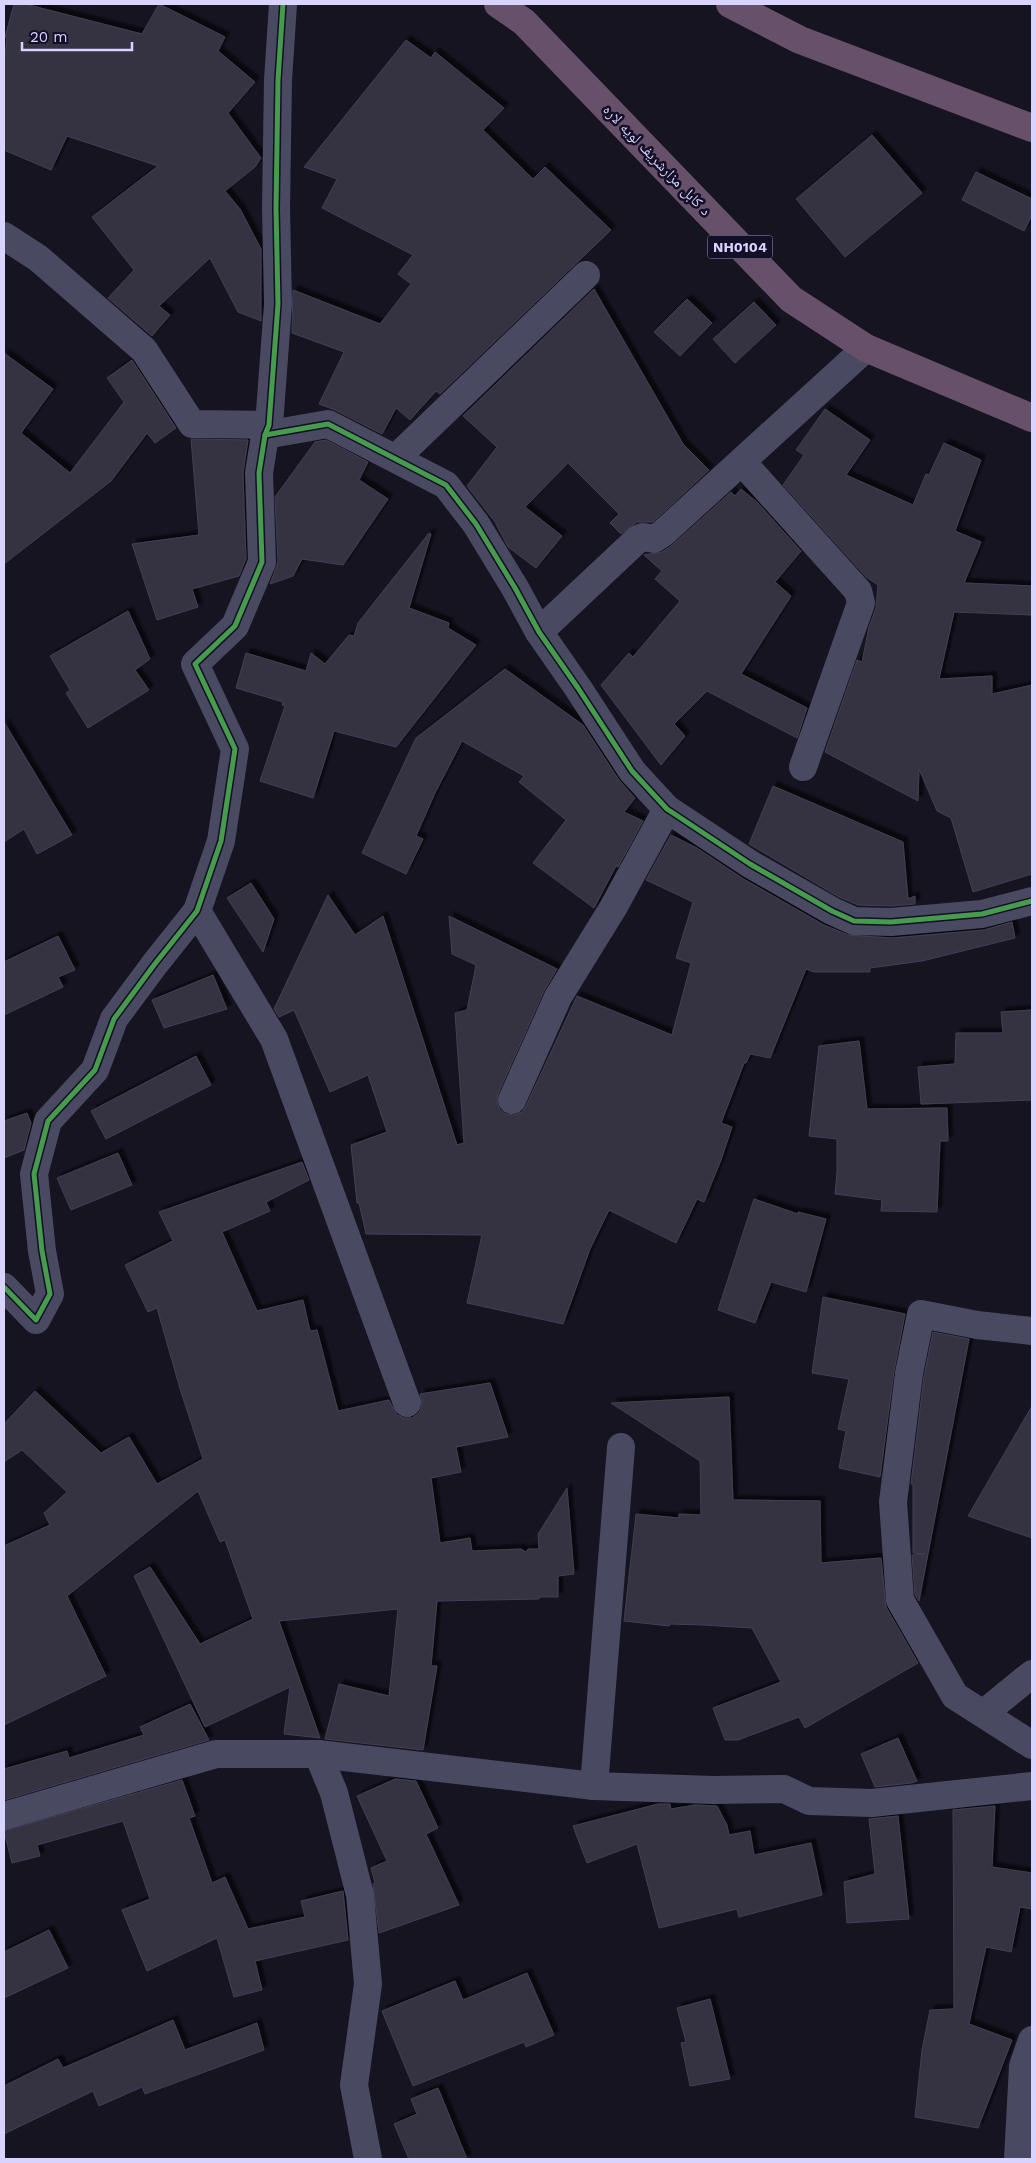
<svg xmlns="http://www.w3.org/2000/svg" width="1036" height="2163" font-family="'Work Sans','Noto Naskh Arabic',sans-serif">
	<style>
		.building { fill: #343243; stroke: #433f54; filter: url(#shadow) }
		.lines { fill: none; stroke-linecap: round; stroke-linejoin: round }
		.street { stroke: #4a4962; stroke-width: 28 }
		.highway { stroke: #67516a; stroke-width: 28 }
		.cycleway-casing { stroke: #130f26; stroke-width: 8 }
		.cycleway { stroke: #469c4c; stroke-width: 5 }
		.labels { text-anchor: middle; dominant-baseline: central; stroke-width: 5; stroke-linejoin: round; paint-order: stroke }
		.shield { fill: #130f26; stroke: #9e99be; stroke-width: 1 }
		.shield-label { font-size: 14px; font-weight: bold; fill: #d9d4ff }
		.street-label { font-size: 15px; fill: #d9d4ff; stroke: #130f26 }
	</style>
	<defs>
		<filter id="shadow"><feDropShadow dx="4.5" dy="-4.5" stdDeviation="1" flood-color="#0009"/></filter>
	</defs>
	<rect width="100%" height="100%" fill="#161421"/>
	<g class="building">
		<polygon points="14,4 25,4 142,34 159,4 225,37 218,51 255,82 228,113 261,158 255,167 225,191 240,209 261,249 261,321 238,312 210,258 159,306 170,315 152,336 108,298 134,270 92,217 158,166 67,136 51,170 4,150 4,64 7,38 5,37"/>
		<polygon points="406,40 431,58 435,52 504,108 483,130 533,179 545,167 611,230 440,394 436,391 410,420 396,408 382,434 335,410 319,404 344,352 292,333 293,290 380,324 411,284 398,274 413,255 322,208 337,179 304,167"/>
		<polygon points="872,135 922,193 845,257 796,199"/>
		<polygon points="976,172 1032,199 1032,215 1024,231 962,200"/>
		<polygon points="594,289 683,444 709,470 653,522 637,522 621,534 610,523 619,514 568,463 525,507 562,536 536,568 508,547 495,522 467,486 497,447 463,416"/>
		<polygon points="687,299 712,323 680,356 654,332"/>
		<polygon points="754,302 776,325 735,363 713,339"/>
		<polygon points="4,353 53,389 21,433 70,473 124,402 107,378 132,360 176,428 155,443 147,433 111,481 4,564"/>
		<polygon points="825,409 870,440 846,475 913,505 926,474 929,475 944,443 981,460 955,531 981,542 964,583 1032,586 1032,615 954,612 939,679 992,676 992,694 1032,685 1032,874 973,892 951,818 937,811 919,769 918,801 825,752 857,660 862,662 869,627 876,608 878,585 866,577 783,485 804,455 796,450"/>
		<polygon points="191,439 248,440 243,473 246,559 239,576 192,589 198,607 157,620 132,544 199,535"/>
		<polygon points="326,440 368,462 359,480 388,499 343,565 302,559 293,576 270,584 278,562 275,497 315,442"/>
		<polygon points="741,489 757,502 801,551 775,582 791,596 741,674 807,708 797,738 707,691 674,724 685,736 661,765 601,685 629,653 633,657 680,601 655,579 662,571 644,555 662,552 670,547 731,492 735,496"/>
		<polygon points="429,533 431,534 409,608 449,623 448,628 476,645 396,747 334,731 313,798 260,781 285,706 282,705 283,702 236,688 246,653 306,671 311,653 325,664 349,635 354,636 358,623"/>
		<polygon points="128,611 150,659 135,670 149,690 88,728 66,693 70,690 50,656"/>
		<polygon points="505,669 583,725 619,780 635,798 624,812 643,821 618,867 616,866 594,908 533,863 566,820 519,782 524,776 462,741 435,793 416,836 423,839 406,874 362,853 416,738"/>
		<polygon points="4,722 72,835 37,854 24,829 4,842"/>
		<polygon points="773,786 903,842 908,899 915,896 915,904 891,906 858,905 839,897 749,844"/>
		<polygon points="671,835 697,848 742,878 824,925 848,935 892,938 984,930 1012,922 1015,938 922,961 870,968 870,972 814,972 806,969 770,1058 750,1054 746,1063 744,1063 721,1123 732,1127 721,1160 704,1202 697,1199 676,1243 609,1210 590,1249 563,1324 467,1303 482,1235 366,1234 359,1203 357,1203 351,1145 387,1132 368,1075 330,1092 294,1010 279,1017 274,1009 328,895 355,935 383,916 457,1145 464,1143 455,1013 467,1010 476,965 452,954 449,916 557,969 544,991 498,1094 497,1102 500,1110 506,1114 514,1115 522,1112 526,1106 577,996 672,1035 691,963 676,958 693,902 646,880"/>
		<polygon points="251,883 274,919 263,952 227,898"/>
		<polygon points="58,936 75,970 58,977 63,987 4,1015 4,962"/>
		<polygon points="213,975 227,1009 164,1028 152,1000"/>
		<polygon points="1032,1010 1032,1100 921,1104 918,1067 955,1064 956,1033 1003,1033 1001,1012"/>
		<polygon points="859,1041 867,1109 947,1108 948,1141 940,1141 937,1212 881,1211 882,1200 835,1194 837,1172 837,1139 809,1136 819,1046"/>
		<polygon points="196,1056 211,1085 106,1139 91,1111"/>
		<polygon points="27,1113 31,1123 24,1150 4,1158 4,1121"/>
		<polygon points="118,1153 132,1185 71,1210 57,1178"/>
		<polygon points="302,1162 309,1180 266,1202 270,1211 222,1232 257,1311 303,1300 310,1331 317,1330 338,1411 389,1400 397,1415 404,1418 412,1418 419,1413 422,1406 420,1394 490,1383 508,1437 456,1447 461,1472 431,1478 440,1543 470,1538 472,1551 521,1549 526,1552 528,1549 539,1549 538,1534 567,1488 574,1574 558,1576 558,1597 539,1597 539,1599 437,1601 431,1666 437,1666 423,1750 325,1739 339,1684 389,1696 398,1609 279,1621 320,1738 284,1734 290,1687 205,1727 134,1576 150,1567 200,1644 253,1619 225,1540 220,1542 198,1491 67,1596 106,1676 4,1725 4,1546 50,1525 44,1513 67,1492 22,1450 4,1462 4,1424 35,1391 101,1453 129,1437 157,1484 203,1459 181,1392 157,1308 148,1312 125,1265 173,1241 159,1212"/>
		<polygon points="754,1199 798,1214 798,1212 826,1219 806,1292 771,1282 755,1323 718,1310"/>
		<polygon points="823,1297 905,1314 894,1371 880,1477 839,1468 846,1431 838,1429 849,1379 812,1373"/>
		<polygon points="933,1332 969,1339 919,1601 915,1595 912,1555 925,1554 913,1553 913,1484 911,1484 924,1376"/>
		<polygon points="729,1397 733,1500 820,1501 821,1563 881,1558 886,1607 918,1663 805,1728 799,1717 738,1740 725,1740 713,1708 781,1682 752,1628 703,1625 670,1624 669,1626 624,1621 636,1514 679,1518 679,1514 701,1515 700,1461 611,1403"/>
		<polygon points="1032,1406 1032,1538 968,1516"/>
		<polygon points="190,1704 209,1740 4,1800 4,1769 67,1751 69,1758 144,1735 140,1727"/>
		<polygon points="898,1738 917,1781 911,1783 875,1787 861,1754"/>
		<polygon points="395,1779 416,1781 438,1828 426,1834 459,1905 379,1933 373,1884 375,1883 371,1868 387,1861 357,1796"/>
		<polygon points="182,1780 195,1816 189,1818 212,1883 225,1877 248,1929 305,1917 301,1901 343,1891 348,1940 255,1961 262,1990 234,1997 217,1938 147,1971 122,1910 150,1899 123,1821 37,1845 40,1856 12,1863 4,1831"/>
		<polygon points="658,1804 670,1804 671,1809 695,1805 717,1806 727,1825 729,1835 750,1831 754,1855 811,1843 822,1895 739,1917 737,1909 659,1928 637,1844 587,1863 573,1826"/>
		<polygon points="995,1806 992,1867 1032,1873 1032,1909 1020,1907 1011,1952 986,1947 969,2024 1012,2040 978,2128 915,2117 922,2050 930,2010 954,2009 953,1810"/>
		<polygon points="898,1816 909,1919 847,1923 844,1882 875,1874 869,1819"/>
		<polygon points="49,1930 68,1968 4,1998 4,1952"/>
		<polygon points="527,1973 554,2035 526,2047 524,2042 413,2086 382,2011 455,1981 463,2000"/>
		<polygon points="710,1999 730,2079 690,2086 681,2043 686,2042 677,2008"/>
		<polygon points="173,2020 185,2050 257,2023 264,2050 145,2094 142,2087 99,2106 93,2091 4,2134 4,2086 58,2059 63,2068"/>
		<polygon points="438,2088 467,2159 409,2159 394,2124 417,2114 411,2099"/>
	</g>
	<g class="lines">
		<g class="street">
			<polyline points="4,236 38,258 144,350 192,424 269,425"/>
			<polyline points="265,435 328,424 446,485 476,524 515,588 539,632 578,688 632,771 667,809 750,864 832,911 854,921 891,922 982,914 1032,901"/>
			<polyline points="396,458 586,275"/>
			<polyline points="742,462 858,591 861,603 803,767"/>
			<polyline points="539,632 638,539 643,537 654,539 662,534 866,348"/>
			<polyline points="197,911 274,1039 407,1403"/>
			<polyline points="512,1100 558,997 613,908 667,809"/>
			<polyline points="4,1287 36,1320 50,1294 42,1251 34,1174 48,1121 95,1070 114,1019 154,965 197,911 221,841 235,749 195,664 235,626 262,562 259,473 265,435 269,425 278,304 276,208 278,80 283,4"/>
			<polyline points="1032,1331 977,1325 921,1314 909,1373 893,1502 900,1600 955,1696 1032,1745"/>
			<polyline points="984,1713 1032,1674"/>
			<polyline points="318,1754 594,1786 713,1790 784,1789 809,1801 872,1803 1032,1786"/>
			<polyline points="594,1786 621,1447"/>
			<polyline points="4,1816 216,1754 318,1754 334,1793 360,1895 368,1984 354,2085 368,2159"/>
			<polyline points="1018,2159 1023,2066 1032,2040"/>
		</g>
		<g class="highway">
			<polyline points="498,4 524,22 791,299 866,348 1032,418"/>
			<polyline points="730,4 800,40 1032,128"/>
		</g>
		<g class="cycleway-casing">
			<g id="cycleway">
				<polyline points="265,435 328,424 446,485 476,524 515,588 539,632 578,688 632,771 667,809 750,864 832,911 854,921 891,922 982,914 1032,901"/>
				<polyline points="4,1287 36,1320 50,1294 42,1251 34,1174 48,1121 95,1070 114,1019 154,965 197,911 221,841 235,749 195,664 235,626 262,562 259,473 265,435 269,425 278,304 276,208 278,80 283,4"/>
			</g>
		</g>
		<use href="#cycleway" class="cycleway"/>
	</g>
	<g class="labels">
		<rect class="shield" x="707.5" y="235.5" width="65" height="23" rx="4"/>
		<g class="shield-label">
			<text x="740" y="247">NH0104</text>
		</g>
		<g class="street-label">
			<text transform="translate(657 160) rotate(46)">د کابل مزارشریف لویه لاره</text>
		</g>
	</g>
	<rect width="1036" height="2163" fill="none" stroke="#d9d4ff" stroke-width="10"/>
	<path d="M22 42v8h110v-8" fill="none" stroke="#d9d4ff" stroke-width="2.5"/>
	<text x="30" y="42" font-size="15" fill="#d9d4ff" stroke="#130f26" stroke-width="4" paint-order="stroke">20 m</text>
</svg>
